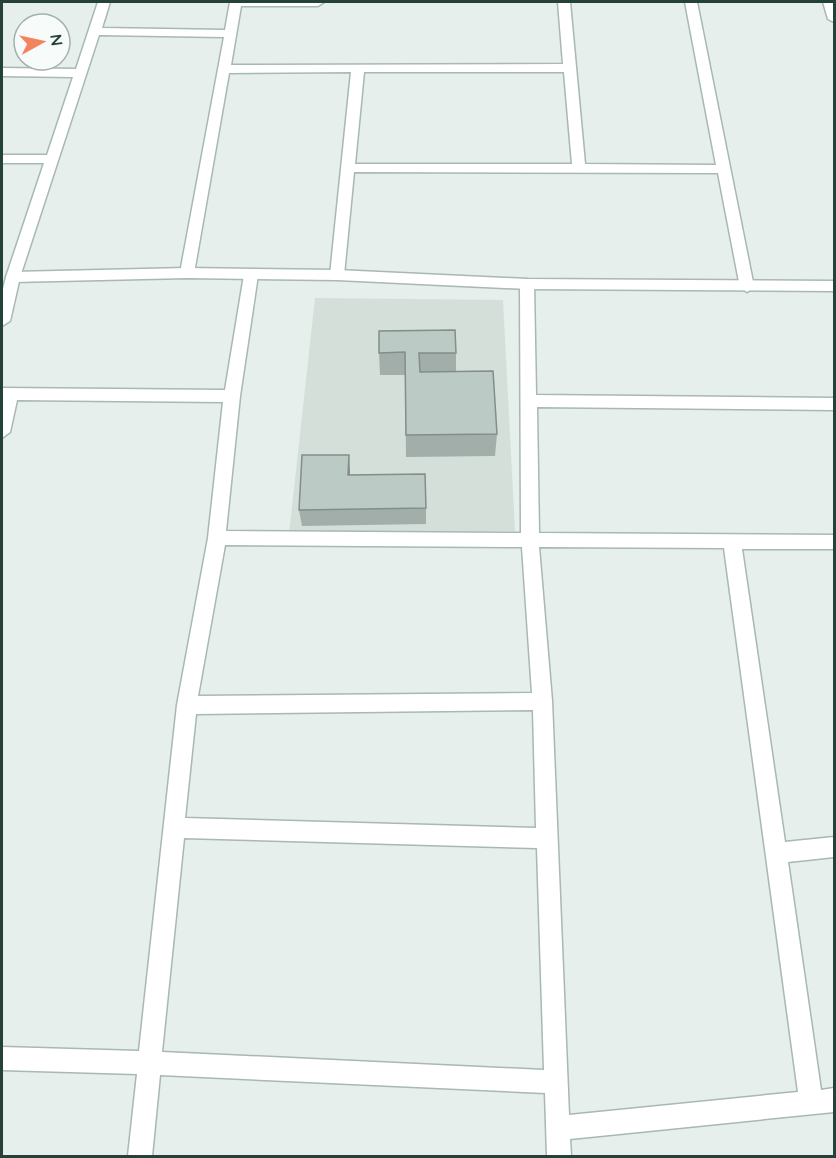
<svg xmlns="http://www.w3.org/2000/svg" width="836" height="1158" font-family="Quicksand,sans-serif">
	<style>
		.built { fill: #d4dfda }
		.lines { fill: none; stroke-linecap: round; stroke-linejoin: round }
		.minor-casing { stroke: #a8b8b2; stroke-width: 3 }
		.tertiary-casing { stroke: #a8b8b2; stroke-width: 3 }
		.minor { fill: #fff; fill-rule: evenodd }
		.tertiary { fill: #fff; fill-rule: evenodd }
		.wall { fill: #a1aea9 }
		.shaded-wall { fill: #838d89 }
		.building { fill: #bbcac4; stroke: #838d89; stroke-width: 1.5 }
	</style>
	<rect width="100%" height="100%" fill="#e6efeb"/>
	<polygon class="built" points="315,298 503,300 515,531 289,534"/>
	<g class="lines">
		<g class="minor-casing">
			<g id="minor">
				<path d="M 98,2 L 110,2 L 102,28 L 225,30 L 230,2 L 324,2 L 318,6 L 241,6 L 231,65 L 563,64 L 558,2 L 570,2 L 585,164 L 716,165 L 685,2 L 697,2 L 754,287 L 747,292 L 740,287 L 718,173 L 354,172 L 344,275 L 342,279 L 332,279 L 330,275 L 351,72 L 229,73 L 194,273 L 192,277 L 182,277 L 180,273 L 224,37 L 99,35 L 20,277 L 10,321 L 2,326 L 2,293 L 6,277 L 44,163 L 2,163 L 2,155 L 47,155 L 73,77 L 2,76 L 2,68 L 76,69 ZM 364,72 L 564,72 L 572,164 L 355,164 Z"/>
				<polygon points="823,2 834,2 834,22 828,19"/>
				<path d="M 251,270 L 258,275 L 240,396 L 226,531 L 521,533 L 520,284 L 527,279 L 534,284 L 536,395 L 834,398 L 834,410 L 537,407 L 539,533 L 834,535 L 834,549 L 742,549 L 785,842 L 834,837 L 834,857 L 788,862 L 821,1090 L 834,1088 L 834,1112 L 570,1139 L 571,1156 L 547,1156 L 545,1093 L 160,1075 L 152,1156 L 128,1156 L 137,1074 L 2,1070 L 2,1047 L 139,1051 L 177,705 L 208,538 L 223,402 L 17,400 L 10,432 L 2,438 L 2,388 L 225,390 L 244,275 ZM 225,545 L 522,547 L 532,693 L 198,696 ZM 539,547 L 724,548 L 798,1092 L 569,1115 L 552,701 ZM 533,710 L 536,828 L 185,818 L 196,714 ZM 184,838 L 537,848 L 544,1070 L 162,1052 Z"/>
			</g>
		</g>
		<g class="tertiary-casing">
			<polygon id="tertiary" points="187,268 337,270 527,279 834,281 834,291 527,289 337,280 187,278 13,282 6,277 13,272"/>
		</g>
		<use href="#minor" class="minor"/>
		<use href="#tertiary" class="tertiary"/>
	</g>
	<g class="wall">
		<polygon points="379,353 456,353 456,371 497,434 495,456 406,457 405,375 380,375"/>
		<polygon points="350,471 350,475 426,508 426,524 302,526 299,510"/>
	</g>
	<polygon class="shaded-wall" points="349,455 350,471 350,491 348,475"/>
	<g class="building">
		<polygon points="455,330 456,353 419,353 420,372 493,371 497,434 406,435 405,352 379,353 379,331"/>
		<polygon points="302,455 349,455 348,475 425,474 426,508 299,510"/>
	</g>
	<rect width="836" height="1158" fill="none" stroke="#24423a" stroke-width="6"/>
	<g transform="translate(42 42) rotate(82)"><circle r="28" fill="#f7fbf9" stroke="#a3b1ad" stroke-width="1.5"/>
	<path d="M0-4.5L10 22L0 15L-10 22Z" fill="#f4845f"/>
	<text y="-9" font-size="16" font-weight="bold" text-anchor="middle" fill="#24423a">N</text>
	</g>
</svg>
